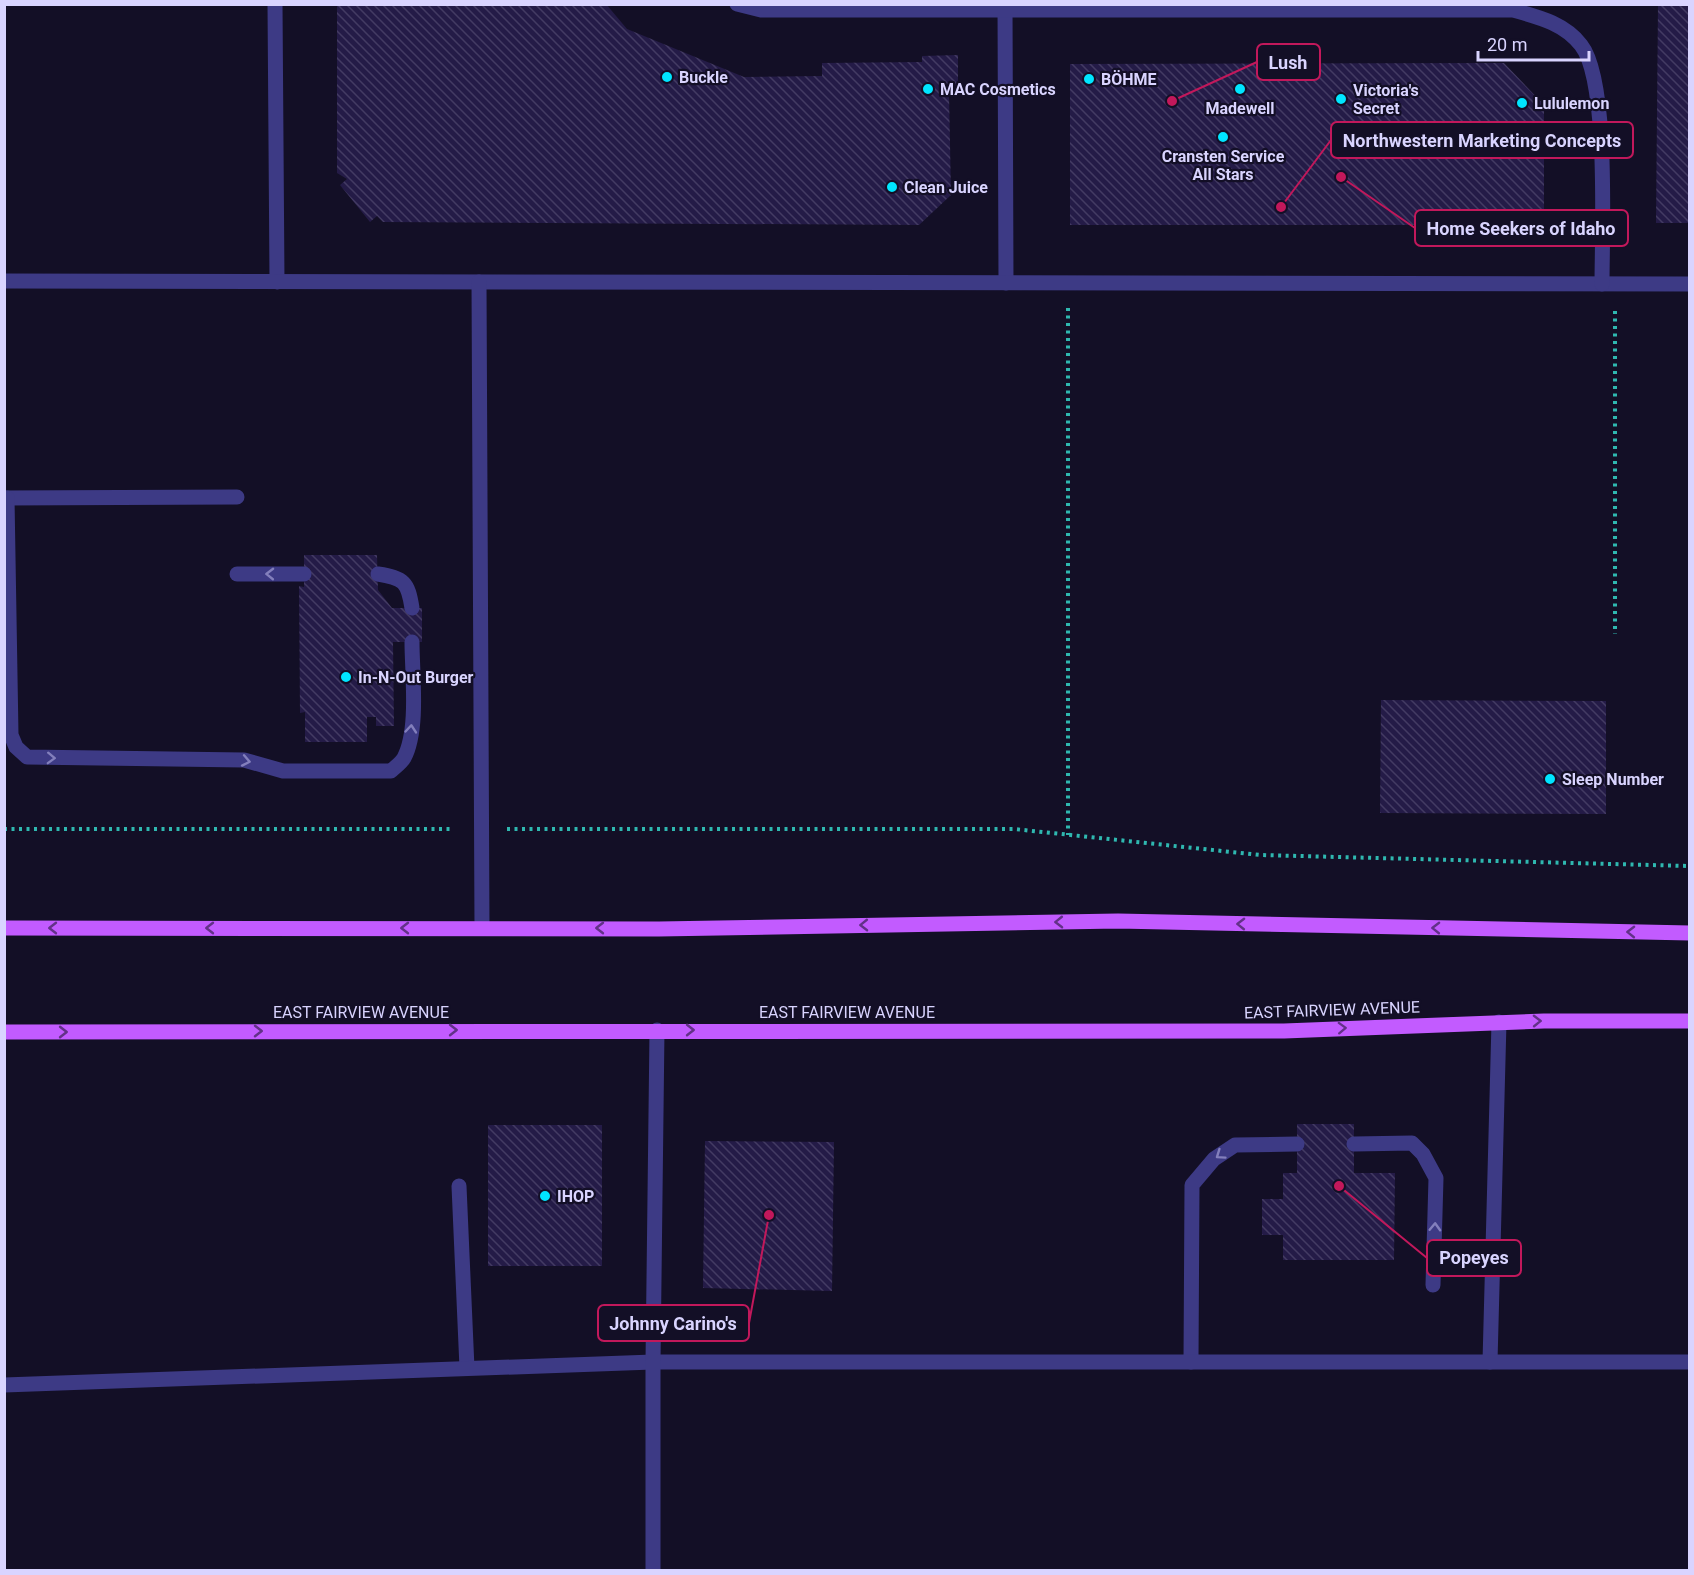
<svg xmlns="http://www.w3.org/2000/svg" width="1694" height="1575" font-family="Roboto,sans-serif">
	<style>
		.building { fill: url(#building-back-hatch) }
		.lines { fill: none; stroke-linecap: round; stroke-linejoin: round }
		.path { stroke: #2fb8b0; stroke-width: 4; stroke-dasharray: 3 4.5; stroke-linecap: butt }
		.lane { stroke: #3d3a85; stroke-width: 15 }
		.street { stroke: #3d3a85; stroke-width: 15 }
		.primary { stroke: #c25bff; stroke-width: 15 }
		.oneway { stroke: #837fbc }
		.oneway2 { stroke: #623188 }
		.poi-dot { fill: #00e5ff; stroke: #130f26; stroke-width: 2 }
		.labels { text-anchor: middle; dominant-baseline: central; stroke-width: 4.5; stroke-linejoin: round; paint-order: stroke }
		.poi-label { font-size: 16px; font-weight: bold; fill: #d9d4ff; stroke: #130f26; text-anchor: start }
		.street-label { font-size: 16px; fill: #d9d4ff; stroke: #130f26 }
		.leader { fill: none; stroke: #c2185b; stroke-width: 2 }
		.callout-dot { fill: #c2185b; stroke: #130f26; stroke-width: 2 }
		.callout { fill: #130f26; stroke: #c2185b; stroke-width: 2 }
		.callout-label { font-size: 18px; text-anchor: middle; font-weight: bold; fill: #d9d4ff }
	</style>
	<defs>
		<pattern id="building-back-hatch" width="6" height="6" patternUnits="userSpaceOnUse" patternTransform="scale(1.5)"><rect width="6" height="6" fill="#241b47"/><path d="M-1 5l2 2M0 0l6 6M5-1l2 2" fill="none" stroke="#433b63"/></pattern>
	</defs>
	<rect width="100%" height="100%" fill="#130f26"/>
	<g class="building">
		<polygon points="337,4 606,4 627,29 744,77 822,76 822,63 922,62 922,56 958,55 958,93 949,93 951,195 919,225 383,222 377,216 370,222 340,185 347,179 337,173"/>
		<polygon points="1658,4 1690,4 1690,223 1656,223"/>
		<polygon points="1504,63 1544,105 1544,225 1070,225 1070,64"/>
		<polygon points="304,555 377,555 378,590 392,608 422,608 422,642 393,642 394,726 376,726 376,717 367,717 367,742 305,742 305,712 300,713 299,586 304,587"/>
		<polygon points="1381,700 1606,701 1606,814 1380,813"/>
		<polygon points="1297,1124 1354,1124 1354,1173 1395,1173 1394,1260 1283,1260 1283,1235 1262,1235 1262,1199 1283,1199 1283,1173 1297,1173"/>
		<rect x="488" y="1125" width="114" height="141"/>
		<polygon points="705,1141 834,1142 832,1291 703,1288"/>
	</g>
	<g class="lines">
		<g class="path">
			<polyline points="1068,308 1068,835"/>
			<polyline points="1615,311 1615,634"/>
			<polyline points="4,829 454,829"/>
			<polyline points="507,829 1014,829 1260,855 1690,866"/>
		</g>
		<g class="lane">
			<polyline points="275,4 277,282"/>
			<polyline points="1005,4 1006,283"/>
			<polyline points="4,281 1690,284"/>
			<polyline points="479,282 482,928"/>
			<polyline points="4,498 237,497"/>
			<path d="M 7,498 L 11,735 L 16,747 L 27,757 L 244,760 L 283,771 L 391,771 C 395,767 401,763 404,758 C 419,730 412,674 412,642"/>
			<polyline points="237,574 304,574"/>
			<path d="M 378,574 C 404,578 408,582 412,608"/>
			<polyline points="1354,1144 1412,1143 1423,1154 1436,1178 1433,1285"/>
			<polyline points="459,1186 467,1368"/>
			<polyline points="1191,1362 1192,1185 1214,1159 1235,1145 1297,1144"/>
			<polyline points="1490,1362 1499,1022"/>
			<polyline points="4,1385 653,1362 1690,1362"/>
			<polyline points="653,1570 653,1362 657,1030"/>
		</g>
		<path class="street" d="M 737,4 L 761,10 L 1513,10 C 1538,17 1564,23 1581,45 C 1609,80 1602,234 1602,284"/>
		<g class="primary">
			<polyline points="4,928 659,929 1118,921 1690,933"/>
			<polyline points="4,1032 1284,1031 1544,1021 1690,1021"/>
		</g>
	</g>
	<defs><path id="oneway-chevron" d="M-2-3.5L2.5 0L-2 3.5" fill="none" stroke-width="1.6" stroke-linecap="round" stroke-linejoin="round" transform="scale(1.5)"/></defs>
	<g class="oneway">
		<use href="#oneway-chevron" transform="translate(270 574) rotate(-179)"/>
		<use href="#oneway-chevron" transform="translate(411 729) rotate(-85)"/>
		<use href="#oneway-chevron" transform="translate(51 758) rotate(2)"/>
		<use href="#oneway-chevron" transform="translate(246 761) rotate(11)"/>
		<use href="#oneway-chevron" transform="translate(1220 1155) rotate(145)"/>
		<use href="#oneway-chevron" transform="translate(1435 1227) rotate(-88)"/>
	</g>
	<g class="oneway2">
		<use href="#oneway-chevron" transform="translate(1059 922) rotate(179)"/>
		<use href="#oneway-chevron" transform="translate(1241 924) rotate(-179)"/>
		<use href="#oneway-chevron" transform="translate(864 925) rotate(179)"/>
		<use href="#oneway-chevron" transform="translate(53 928) rotate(-180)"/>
		<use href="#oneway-chevron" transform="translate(210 928) rotate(180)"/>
		<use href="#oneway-chevron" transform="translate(405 928) rotate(180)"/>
		<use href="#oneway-chevron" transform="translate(600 928) rotate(-180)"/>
		<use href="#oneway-chevron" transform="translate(1436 928) rotate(-179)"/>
		<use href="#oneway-chevron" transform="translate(1631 932) rotate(-179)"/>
		<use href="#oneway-chevron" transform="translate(1537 1021) rotate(-1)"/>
		<use href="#oneway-chevron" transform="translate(1342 1028) rotate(-2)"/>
		<use href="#oneway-chevron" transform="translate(453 1030)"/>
		<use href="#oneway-chevron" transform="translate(690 1030)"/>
		<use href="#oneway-chevron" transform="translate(258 1031)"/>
		<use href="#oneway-chevron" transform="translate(63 1032)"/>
	</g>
	<g class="poi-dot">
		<circle cx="667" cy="77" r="6"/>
		<circle cx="1089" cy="79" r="6"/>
		<circle cx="928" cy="89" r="6"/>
		<circle cx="1240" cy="89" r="6"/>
		<circle cx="1341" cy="99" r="6"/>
		<circle cx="1522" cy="103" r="6"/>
		<circle cx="1223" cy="137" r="6"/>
		<circle cx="892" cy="187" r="6"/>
		<circle cx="346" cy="677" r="6"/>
		<circle cx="1550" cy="779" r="6"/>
		<circle cx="545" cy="1196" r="6"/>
	</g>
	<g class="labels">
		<g class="poi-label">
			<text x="679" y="77">Buckle</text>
			<text x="1101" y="79">BÖHME</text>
			<text x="940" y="89">MAC Cosmetics</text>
			<text x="1353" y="90">Victoria's<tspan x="1353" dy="18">Secret</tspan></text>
			<text x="1534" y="103">Lululemon</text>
			<text x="1240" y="108" text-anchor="middle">Madewell</text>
			<text x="1223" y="156" text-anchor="middle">Cransten Service<tspan x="1223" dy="18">All Stars</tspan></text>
			<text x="904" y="187">Clean Juice</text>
			<text x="358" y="677">In-N-Out Burger</text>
			<text x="1562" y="779">Sleep Number</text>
			<text x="557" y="1196">IHOP</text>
		</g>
		<g class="street-label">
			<text transform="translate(1332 1010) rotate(-2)">EAST FAIRVIEW AVENUE</text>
			<text x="361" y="1012">EAST FAIRVIEW AVENUE</text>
			<text x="847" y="1012">EAST FAIRVIEW AVENUE</text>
		</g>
	</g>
	<path class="leader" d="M1172 101L1257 62M1281 207L1331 140M1341 177L1415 228M1339 1186L1427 1258M769 1215L749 1323"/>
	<g class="callout-dot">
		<circle cx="1172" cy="101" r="6"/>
		<circle cx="1281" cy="207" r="6"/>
		<circle cx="1341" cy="177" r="6"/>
		<circle cx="1339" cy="1186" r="6"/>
		<circle cx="769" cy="1215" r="6"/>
	</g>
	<g class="callout">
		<rect x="1257" y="44" width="63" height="36" rx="6"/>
		<rect x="1331" y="122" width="302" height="36" rx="6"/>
		<rect x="1415" y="210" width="213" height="36" rx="6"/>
		<rect x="1427" y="1240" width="94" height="36" rx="6"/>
		<rect x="598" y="1305" width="151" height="36" rx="6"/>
	</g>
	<g class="callout-label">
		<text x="1288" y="69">Lush</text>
		<text x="1482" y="147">Northwestern Marketing Concepts</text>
		<text x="1521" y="235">Home Seekers of Idaho</text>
		<text x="1474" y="1264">Popeyes</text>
		<text x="673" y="1330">Johnny Carino's</text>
	</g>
	<rect width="1694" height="1575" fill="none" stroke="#d9d4ff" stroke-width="12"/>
	<path d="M1478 51v9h111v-9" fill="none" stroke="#d9d4ff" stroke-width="3"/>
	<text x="1487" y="51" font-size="18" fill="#d9d4ff" stroke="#130f26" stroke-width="4.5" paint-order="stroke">20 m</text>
</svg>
